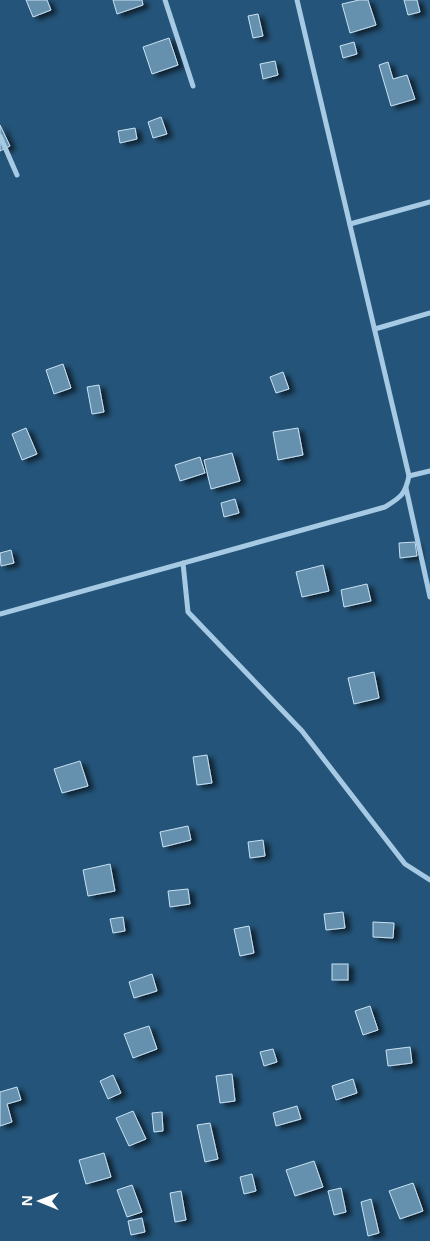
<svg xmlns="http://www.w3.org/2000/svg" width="430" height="1241" font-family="'Noto Sans',sans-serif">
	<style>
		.building { fill: #6590ae; stroke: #c8e2f3; filter: url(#shadow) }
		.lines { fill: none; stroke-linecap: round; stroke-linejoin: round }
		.street { stroke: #a6cae4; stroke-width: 5 }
	</style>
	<defs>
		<filter id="shadow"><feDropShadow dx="5.5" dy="3" stdDeviation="2.5" flood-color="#0009"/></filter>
	</defs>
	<rect width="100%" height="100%" fill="#245479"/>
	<g class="building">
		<polygon points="26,0 47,0 51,10 33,17"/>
		<polygon points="113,0 142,0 143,5 117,14"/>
		<polygon points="359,0 368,0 376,25 350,33 342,4"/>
		<polygon points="404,0 417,0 420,12 408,15"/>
		<polygon points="258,14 263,36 253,38 248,16"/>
		<polygon points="169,38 178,65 152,74 143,47"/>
		<polygon points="354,42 357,54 343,58 340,46"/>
		<polygon points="275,61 278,75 263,79 260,64"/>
		<polygon points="388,62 393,79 407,75 415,99 391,106 379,65"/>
		<polygon points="161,117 167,134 153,138 148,122"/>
		<polygon points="0,125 10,146 0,151"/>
		<polygon points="135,128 137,139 120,143 118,131"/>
		<polygon points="63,364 71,388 54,394 46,370"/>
		<polygon points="283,372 289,389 276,393 270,377"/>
		<polygon points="99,385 104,412 92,414 87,387"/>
		<polygon points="26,428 37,454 22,460 12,434"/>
		<polygon points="298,428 303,455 278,460 273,432"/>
		<polygon points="232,453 240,481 211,489 204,460"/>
		<polygon points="200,457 205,473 180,481 175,465"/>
		<polygon points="235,499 239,513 224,517 221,503"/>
		<polygon points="415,542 417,556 400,558 399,543"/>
		<polygon points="11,550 14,563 1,566 0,553"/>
		<polygon points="323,565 329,591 302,597 296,572"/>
		<polygon points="367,584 371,601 344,607 341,590"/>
		<polygon points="374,672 379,698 354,704 348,678"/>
		<polygon points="207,755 212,783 197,785 193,757"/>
		<polygon points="80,761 88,786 62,793 54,769"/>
		<polygon points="188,826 191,840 163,847 160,832"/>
		<polygon points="263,840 265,856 250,858 248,842"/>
		<polygon points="110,864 115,891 88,896 83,870"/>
		<polygon points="188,889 190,904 170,907 168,891"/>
		<polygon points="343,912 345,928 326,930 324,914"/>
		<polygon points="123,917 125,931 113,933 110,919"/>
		<polygon points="373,922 394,923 393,938 373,937"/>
		<polygon points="249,926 254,953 240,956 234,929"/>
		<rect x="332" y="964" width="16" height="16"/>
		<polygon points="152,974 157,991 134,998 129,982"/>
		<polygon points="370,1006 378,1030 363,1035 355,1011"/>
		<polygon points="149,1026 157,1049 133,1058 124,1034"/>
		<polygon points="410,1047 412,1063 388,1066 386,1050"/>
		<polygon points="273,1049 277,1062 264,1066 260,1052"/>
		<polygon points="232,1074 235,1101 220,1103 216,1076"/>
		<polygon points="113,1075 121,1093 108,1099 100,1081"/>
		<polygon points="353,1079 357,1093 336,1100 332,1086"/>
		<polygon points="17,1087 21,1100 7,1104 12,1122 0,1126 0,1092"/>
		<polygon points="297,1106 301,1119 276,1126 273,1113"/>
		<polygon points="133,1111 146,1139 129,1146 116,1118"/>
		<polygon points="162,1112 163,1131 154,1132 152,1113"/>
		<polygon points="210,1123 218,1159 205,1162 197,1125"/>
		<polygon points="104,1153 111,1177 86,1184 79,1160"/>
		<polygon points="314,1161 323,1187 295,1196 286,1170"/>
		<polygon points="252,1174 256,1191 244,1194 240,1177"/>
		<polygon points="413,1183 423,1211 400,1219 389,1191"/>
		<polygon points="132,1185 142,1212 127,1217 117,1190"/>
		<polygon points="341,1188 346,1212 334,1215 328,1191"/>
		<polygon points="181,1191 186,1220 175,1222 170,1193"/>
		<polygon points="371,1199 379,1233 368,1236 361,1202"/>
		<polygon points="142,1218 145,1232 131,1235 128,1221"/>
	</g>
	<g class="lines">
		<g class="street">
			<polyline points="165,0 193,86"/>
			<polyline points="0,136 17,175"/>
			<polyline points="350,224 430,202"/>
			<polyline points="375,329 430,313"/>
			<polyline points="409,476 430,471"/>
			<polyline points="406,488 430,597"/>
			<polyline points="183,563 188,612 302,731 405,864 430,880"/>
			<path d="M 0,614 L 385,507 C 401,497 405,495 409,476 L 297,0"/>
		</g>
	</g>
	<g transform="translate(40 1201) rotate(271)" stroke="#245479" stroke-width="4" paint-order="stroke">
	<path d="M0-4L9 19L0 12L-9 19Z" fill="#ffffff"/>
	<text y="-8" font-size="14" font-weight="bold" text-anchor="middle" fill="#ffffff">N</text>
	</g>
</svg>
